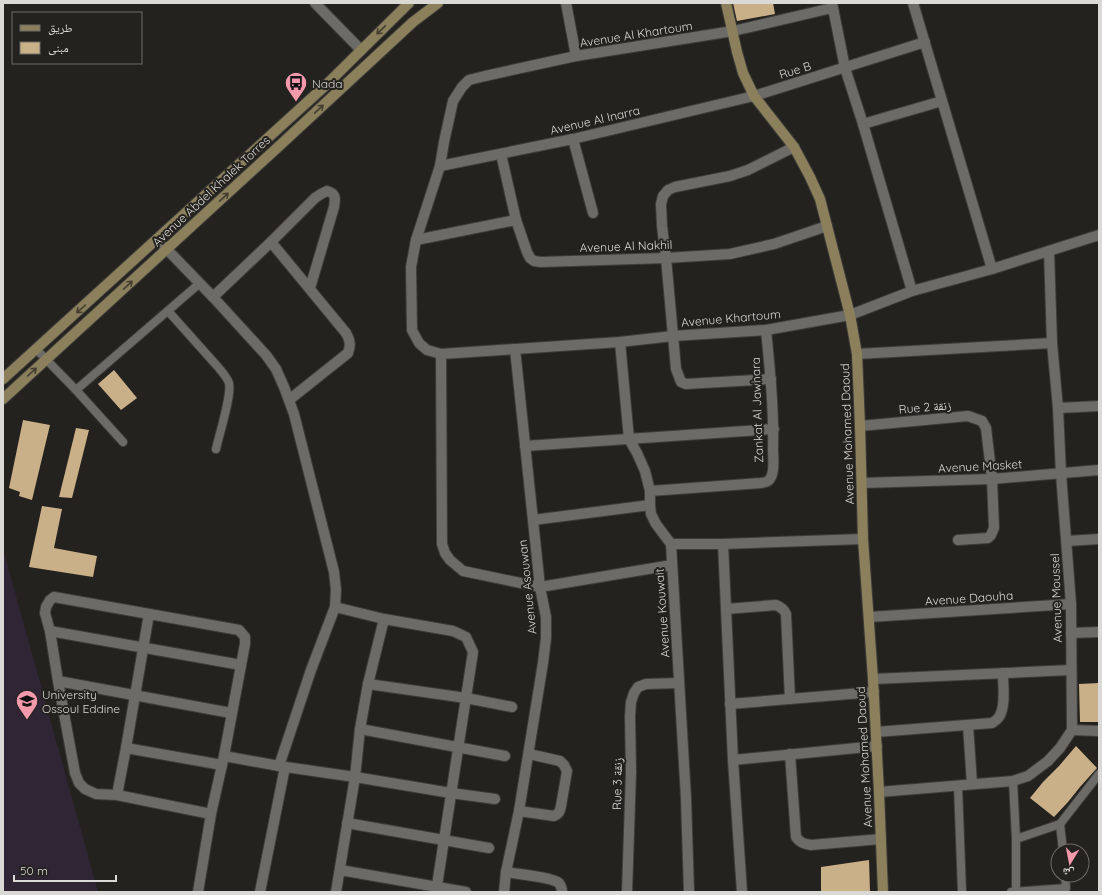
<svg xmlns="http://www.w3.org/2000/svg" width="1102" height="895" font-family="Quicksand,'Noto Naskh Arabic',sans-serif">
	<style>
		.commercial { fill: #302534 }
		.building { fill: #cab088 }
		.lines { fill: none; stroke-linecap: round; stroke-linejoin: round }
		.lane-casing { stroke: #3e3d3a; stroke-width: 10 }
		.street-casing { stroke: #3e3d3a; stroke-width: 12 }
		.secondary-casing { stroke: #3e3d3a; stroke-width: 12 }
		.lane { stroke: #6d6b67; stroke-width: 8 }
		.street { stroke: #6d6b67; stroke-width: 10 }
		.secondary { stroke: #8b805b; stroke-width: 10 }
		.oneway { stroke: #433e31 }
		.labels { text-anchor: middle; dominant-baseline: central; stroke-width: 4; stroke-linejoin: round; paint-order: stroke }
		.street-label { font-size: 12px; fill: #dad9d6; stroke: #24221f }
		.poi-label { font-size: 12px; fill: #dad9d6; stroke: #24221f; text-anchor: start }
	</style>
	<rect width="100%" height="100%" fill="#24221f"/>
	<polygon class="commercial" points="3,549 98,892 3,892"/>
	<g class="building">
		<polygon points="733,3 773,3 775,14 737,21"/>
		<polygon points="114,370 137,398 121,410 98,384"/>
		<polygon points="23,420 50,425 32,500 19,496 20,492 9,488"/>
		<polygon points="76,428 89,430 72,498 59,497"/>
		<polygon points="42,506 62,509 54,548 97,556 93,577 29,567"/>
		<polygon points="1099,683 1099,722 1080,722 1079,684"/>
		<polygon points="1076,746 1097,768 1080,787 1068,802 1054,817 1030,798 1043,782 1059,766"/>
		<polygon points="869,860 870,892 821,892 821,867"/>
	</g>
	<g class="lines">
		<g class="lane-casing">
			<g id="lane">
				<path d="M 168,311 L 218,367 C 222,372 227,377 229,383 C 232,395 219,435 216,449"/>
				<polyline points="36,349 76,390 123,442"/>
				<polyline points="76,390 200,283"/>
				<polyline points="1013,781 1016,839 1060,824 1063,851"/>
				<polyline points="958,786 962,892"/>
				<polyline points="1060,824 1099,774"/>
				<polyline points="1011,892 1066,888 1065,875"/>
				<polyline points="1016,892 1016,839"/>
			</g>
		</g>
		<g class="street-casing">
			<g id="street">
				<polyline points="315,3 361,50"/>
				<polyline points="566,3 576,56"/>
				<polyline points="832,3 845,68 863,124 912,291"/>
				<polyline points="913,3 992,269"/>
				<polyline points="832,8 733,31 576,56 485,76 469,80 462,87 453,101 444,142 440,166 416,240 411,267 412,330 419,343 427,350 441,354 620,342 673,336 766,330 850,315 912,291 992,269 1099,235"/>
				<polyline points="863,124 942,101"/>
				<polyline points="573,139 593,213"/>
				<polyline points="501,154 516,220 527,252 530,258 534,261 541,262 666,258 730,254 774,244 827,226"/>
				<polyline points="440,166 573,139 754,96 925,42"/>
				<polyline points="157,239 213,297 266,355 276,369 284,387 294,414 334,572 336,590 335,607 311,670 279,766"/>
				<polyline points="416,240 516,220"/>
				<path d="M 271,242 L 346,333 C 350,340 351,345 348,353 L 289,400"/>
				<path d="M 213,297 L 271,242 L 315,198 L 321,194 L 327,191 C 337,194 335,199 334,207 L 310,288"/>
				<polyline points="620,342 629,439 637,453 645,471 650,491 650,505 651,514 656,524 671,544 686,798 689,892"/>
				<polyline points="441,354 442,544 445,553 450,560 463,571 540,587 672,565"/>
				<polyline points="857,354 1052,343"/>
				<polyline points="771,379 686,384 681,382 676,369 666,258 662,226 661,204 663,196 668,190 675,187 730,176 748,170 794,147"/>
				<polyline points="1058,408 1099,406"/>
				<polyline points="860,426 968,416 982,421 986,428 992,479 994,528 991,535 988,538 958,540"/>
				<polyline points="525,446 774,429"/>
				<polyline points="862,483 992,479 1099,470"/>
				<path d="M 650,491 L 761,483 C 766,482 769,482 771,477 C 775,470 773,458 773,450 C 774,410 770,370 766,330"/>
				<polyline points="533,520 650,505"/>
				<polyline points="1067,541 1099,539"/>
				<polyline points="671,544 723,544 863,539"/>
				<polyline points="723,544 733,760 742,892"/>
				<polyline points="335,607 384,619 453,631 466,637 473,652 436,892"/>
				<path d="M 726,609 L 776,605 C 781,607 784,609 786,614 L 790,699"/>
				<polyline points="869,617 1071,604"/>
				<polyline points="50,631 241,665"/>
				<polyline points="1071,633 1099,632"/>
				<polyline points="873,679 1071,670"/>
				<polyline points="58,681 231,713"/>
				<polyline points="368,684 466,698 512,707"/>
				<polyline points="730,704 874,692"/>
				<polyline points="968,725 972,784"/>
				<polyline points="360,729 505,756"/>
				<polyline points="1072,730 1099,731"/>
				<path d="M 876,732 L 992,723 C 995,721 997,720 999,717 C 1006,706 1003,686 1003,673"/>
				<polyline points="126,748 222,765"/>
				<path d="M 790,754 L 796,837 C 800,843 805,844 811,845 L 881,839"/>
				<polyline points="224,756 279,766 355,777 451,793 495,799"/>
				<polyline points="733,760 877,746"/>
				<polyline points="879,792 1013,781 1028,776 1048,761 1060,748 1072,730 1071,604 1061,474 1058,408 1052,343 1049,251"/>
				<polyline points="117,795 126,748 149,614"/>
				<path d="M 519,811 L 554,816 C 559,814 560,811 561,806 L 567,771 L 564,765 L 560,761 L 529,754"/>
				<polyline points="347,823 489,848"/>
				<polyline points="340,870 466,892"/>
				<path d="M 506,872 C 517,874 552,877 559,883 C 561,886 562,889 562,892"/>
				<polyline points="198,892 211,814 224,756 245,644 245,637 239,630 54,597 50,600 46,607 45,613 50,631 58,681 75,773 79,783 85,789 96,794 117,795 211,814"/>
				<polyline points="260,892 285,767"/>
				<polyline points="336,892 355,777 360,729 368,684 384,619"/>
				<polyline points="504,892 506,872 519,811 543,663 546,638 546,617 540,587 515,349"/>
				<polyline points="627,892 631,772 630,716 631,702 634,693 638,687 646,684 679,683"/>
			</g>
		</g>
		<g class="secondary-casing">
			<g id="secondary">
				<polyline points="726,3 737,52 743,73 754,96 794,147 810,177 820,199 850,315 857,354 860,426 863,539 873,679 879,792 883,892"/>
				<polyline points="3,379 326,85 409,3"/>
				<polyline points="3,399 277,148 413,22 438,3"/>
			</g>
		</g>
		<use href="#lane" class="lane"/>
		<use href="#street" class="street"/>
		<use href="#secondary" class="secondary"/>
	</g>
	<defs><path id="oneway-shaft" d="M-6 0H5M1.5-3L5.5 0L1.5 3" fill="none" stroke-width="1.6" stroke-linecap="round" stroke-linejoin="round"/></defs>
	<g class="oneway">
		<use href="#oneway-shaft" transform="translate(381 30) rotate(136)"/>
		<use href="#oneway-shaft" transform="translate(319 109) rotate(-43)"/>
		<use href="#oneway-shaft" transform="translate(224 197) rotate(-43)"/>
		<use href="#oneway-shaft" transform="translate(128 285) rotate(-43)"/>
		<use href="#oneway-shaft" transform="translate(81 309) rotate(138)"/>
		<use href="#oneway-shaft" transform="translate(32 372) rotate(-42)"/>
	</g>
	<defs>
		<g id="bus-pin" transform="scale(1.15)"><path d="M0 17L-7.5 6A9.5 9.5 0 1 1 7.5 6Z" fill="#f29aac" stroke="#24221f"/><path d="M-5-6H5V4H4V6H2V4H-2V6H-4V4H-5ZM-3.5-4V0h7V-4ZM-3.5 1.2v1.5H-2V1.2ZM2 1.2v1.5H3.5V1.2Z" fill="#111"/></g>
		<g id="university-pin" transform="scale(1.15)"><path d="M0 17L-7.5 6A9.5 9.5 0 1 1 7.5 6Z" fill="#f29aac" stroke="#24221f"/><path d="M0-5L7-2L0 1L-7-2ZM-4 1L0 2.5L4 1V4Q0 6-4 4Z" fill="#111"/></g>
	</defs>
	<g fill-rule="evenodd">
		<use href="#bus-pin" x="296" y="83"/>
		<use href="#university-pin" x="27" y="701"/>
	</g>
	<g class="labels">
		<g class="street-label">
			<text transform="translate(636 34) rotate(-9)">Avenue Al Khartoum</text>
			<text transform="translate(795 70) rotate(-17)">Rue B</text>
			<text transform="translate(595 120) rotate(-13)">Avenue Al Inarra</text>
			<text transform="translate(211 191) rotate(-43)">Avenue Abdel Khalek Torres</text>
			<text transform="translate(626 246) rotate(-2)">Avenue Al Nakhil</text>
			<text transform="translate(731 318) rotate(-5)">Avenue Khartoum</text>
			<text transform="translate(925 407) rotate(-5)">Rue 2 زنقة</text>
			<text transform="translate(757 410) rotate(-92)">Zankat Al Jawhara</text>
			<text transform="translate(847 434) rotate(-92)">Avenue Mohamed Daoud</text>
			<text transform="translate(980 466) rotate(-3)">Avenue Masket</text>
			<text transform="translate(527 587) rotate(-96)">Avenue Asouwan</text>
			<text transform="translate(969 598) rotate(-4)">Avenue Daouha</text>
			<text transform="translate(1056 598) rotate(-92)">Avenue Moussel</text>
			<text transform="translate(662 613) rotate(-94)">Avenue Kouwait</text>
			<text transform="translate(864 757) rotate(-93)">Avenue Mohamed Daoud</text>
			<text transform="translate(617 784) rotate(-89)">Rue 3 زنقة</text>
		</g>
		<g class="poi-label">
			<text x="312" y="83">Nada</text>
			<text x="42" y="694">University<tspan x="42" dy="14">Ossoul Eddine</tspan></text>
		</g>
	</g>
	<rect width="1102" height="895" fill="none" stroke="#dad9d6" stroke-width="8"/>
	<rect x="12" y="12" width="130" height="52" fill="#24221f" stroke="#6d6b68"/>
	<rect x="20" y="25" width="20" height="6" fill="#8b805b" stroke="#6d6b68"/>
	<text x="48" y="32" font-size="12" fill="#dad9d6">طريق</text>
	<rect x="20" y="42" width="20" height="12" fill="#cab088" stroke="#6d6b68"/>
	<text x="48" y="52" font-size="12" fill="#dad9d6">مبنى</text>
	<g transform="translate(1070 863) rotate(190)"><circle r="19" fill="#24221f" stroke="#6d6b68"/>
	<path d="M0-3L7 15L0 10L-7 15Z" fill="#f29aac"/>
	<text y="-6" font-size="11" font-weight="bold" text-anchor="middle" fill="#dad9d6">ش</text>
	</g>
	<path d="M14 875v6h102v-6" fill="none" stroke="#dad9d6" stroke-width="2"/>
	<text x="20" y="875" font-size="12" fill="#dad9d6" stroke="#24221f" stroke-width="3" paint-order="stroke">50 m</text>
</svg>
